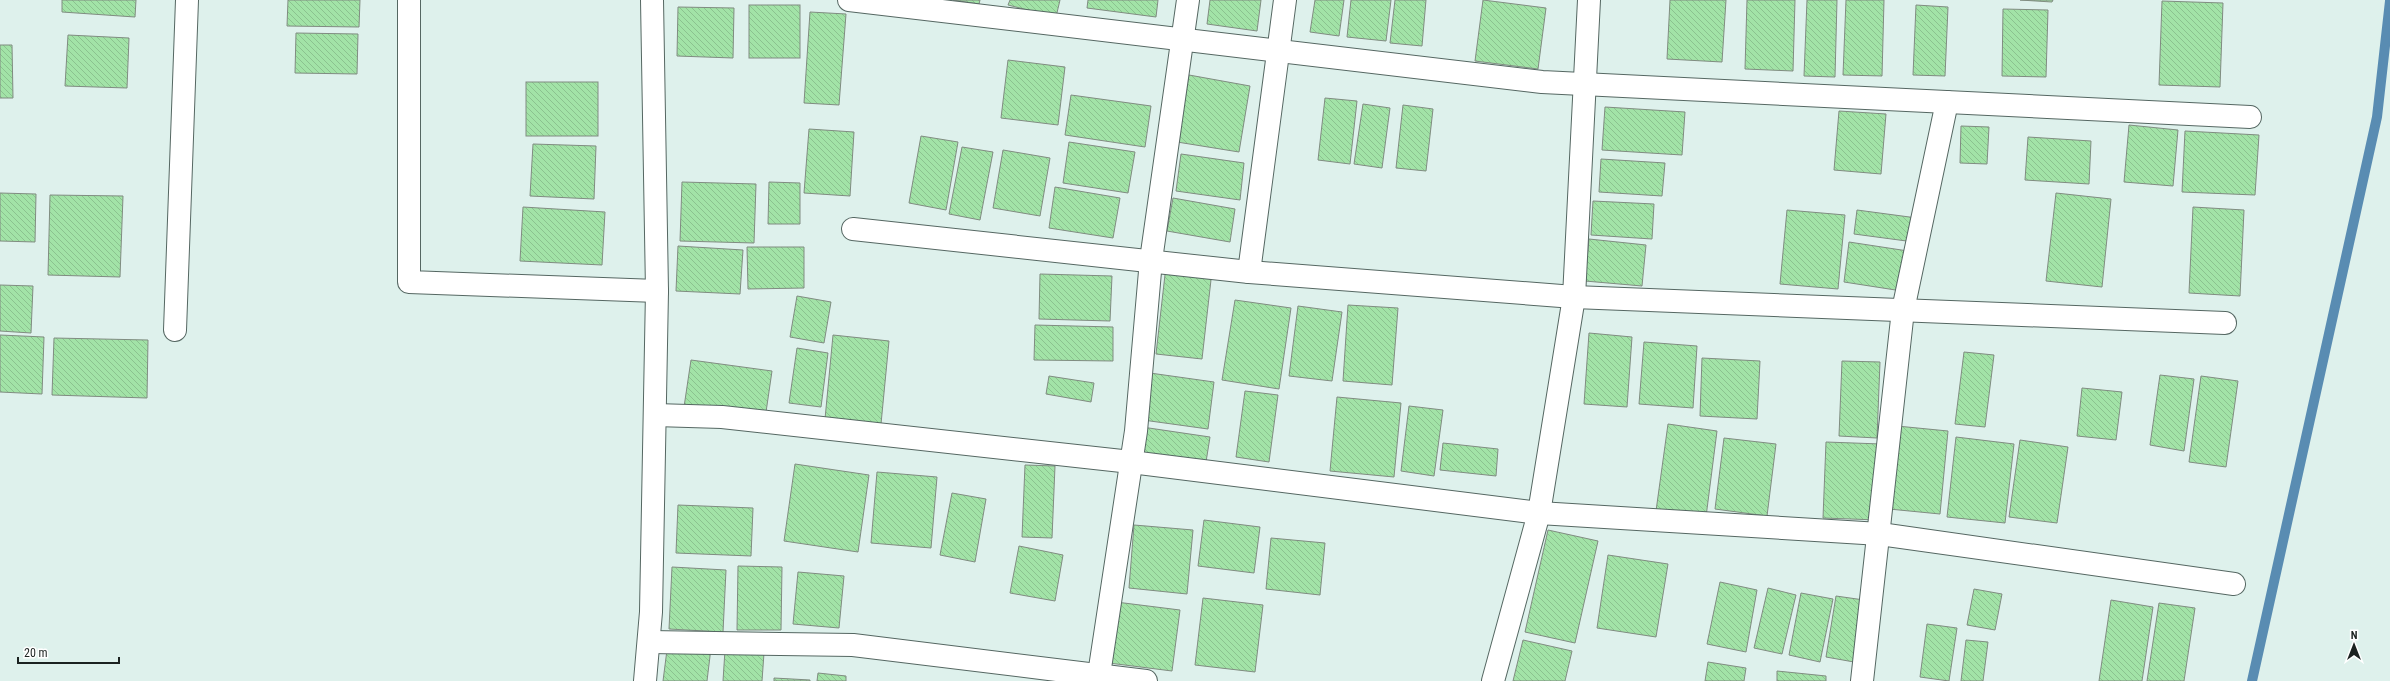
<svg xmlns="http://www.w3.org/2000/svg" width="2390" height="681" font-family="'Roboto Condensed',sans-serif">
	<style>
		.lines { fill: none; stroke-linecap: round; stroke-linejoin: round }
		.stream { stroke: #598cb2; stroke-width: 10 }
		.building { fill: url(#building-back-hatch); stroke: #808c81 }
		.street-casing { stroke: #556762; stroke-width: 24 }
		.street { stroke: #fff; stroke-width: 22 }
	</style>
	<defs>
		<pattern id="building-back-hatch" width="6" height="6" patternUnits="userSpaceOnUse"><rect width="6" height="6" fill="#a2e3a7"/><path d="M-1 5l2 2M0 0l6 6M5-1l2 2" fill="none" stroke="#8bc28f"/></pattern>
	</defs>
	<rect width="100%" height="100%" fill="#def1ec"/>
	<g class="lines">
		<polyline class="stream" points="2252,681 2377,117 2390,1"/>
	</g>
	<g class="building">
		<polygon points="62,0 136,0 135,17 62,12"/>
		<polygon points="288,0 360,0 359,27 287,26"/>
		<polygon points="953,0 980,0 979,4"/>
		<polygon points="1010,0 1060,0 1056,17 1008,5"/>
		<polygon points="1088,0 1158,0 1156,17 1087,8"/>
		<polygon points="1210,0 1261,0 1257,31 1207,24"/>
		<polygon points="1315,0 1344,0 1339,36 1310,32"/>
		<polygon points="1351,0 1391,0 1386,41 1347,37"/>
		<polygon points="1395,0 1426,0 1422,46 1390,43"/>
		<polygon points="1483,0 1546,8 1538,69 1475,61"/>
		<polygon points="1670,0 1726,0 1722,62 1667,59"/>
		<polygon points="1747,0 1795,0 1793,71 1745,69"/>
		<polygon points="1807,0 1837,0 1835,77 1804,76"/>
		<polygon points="1846,0 1884,0 1882,76 1843,75"/>
		<polygon points="2020,0 2053,0 2052,2"/>
		<polygon points="2162,1 2223,3 2220,87 2159,85"/>
		<rect x="749" y="5" width="51" height="53"/>
		<polygon points="1916,5 1948,7 1945,76 1913,75"/>
		<polygon points="678,7 734,8 733,58 677,56"/>
		<polygon points="2003,9 2048,10 2046,77 2002,76"/>
		<polygon points="810,12 846,14 839,105 804,103"/>
		<polygon points="296,33 358,34 357,74 295,73"/>
		<polygon points="68,35 129,38 127,88 65,86"/>
		<polygon points="0,45 12,45 13,98 0,98"/>
		<polygon points="1008,60 1065,67 1058,125 1001,118"/>
		<polygon points="1189,75 1250,86 1239,152 1177,142"/>
		<rect x="526" y="82" width="72" height="54"/>
		<polygon points="1071,95 1151,106 1145,147 1065,135"/>
		<polygon points="1325,98 1357,101 1350,164 1318,160"/>
		<polygon points="1363,104 1390,108 1382,168 1354,164"/>
		<polygon points="1403,105 1433,109 1426,171 1396,168"/>
		<polygon points="1605,107 1685,112 1682,155 1602,150"/>
		<polygon points="1839,111 1886,114 1881,174 1834,170"/>
		<polygon points="2129,125 2178,130 2173,186 2124,182"/>
		<polygon points="1961,126 1989,127 1987,164 1960,163"/>
		<polygon points="809,129 854,132 850,196 804,193"/>
		<polygon points="2185,131 2259,135 2255,195 2182,192"/>
		<polygon points="921,136 958,142 946,210 909,203"/>
		<polygon points="2028,137 2091,141 2089,184 2025,180"/>
		<polygon points="1069,142 1135,152 1128,193 1063,183"/>
		<polygon points="533,144 596,146 594,199 530,196"/>
		<polygon points="962,147 993,152 980,220 949,214"/>
		<polygon points="1003,150 1050,158 1040,216 993,208"/>
		<polygon points="1181,154 1244,163 1240,200 1176,191"/>
		<polygon points="1601,159 1665,163 1662,196 1599,192"/>
		<polygon points="682,182 756,184 754,243 680,241"/>
		<polygon points="769,182 800,183 800,224 768,224"/>
		<polygon points="1055,187 1120,198 1113,238 1049,228"/>
		<polygon points="0,193 36,194 35,242 0,241"/>
		<polygon points="2056,193 2111,199 2102,287 2046,281"/>
		<polygon points="50,195 123,196 120,277 48,275"/>
		<polygon points="1173,198 1235,209 1230,242 1167,231"/>
		<polygon points="1593,201 1654,204 1652,239 1591,235"/>
		<polygon points="523,207 605,212 602,265 520,261"/>
		<polygon points="2193,207 2244,210 2240,296 2189,293"/>
		<polygon points="1787,210 1845,215 1838,289 1780,284"/>
		<polygon points="1857,210 1917,218 1914,242 1854,234"/>
		<polygon points="1589,239 1646,245 1642,286 1585,281"/>
		<polygon points="1849,242 1908,251 1902,291 1844,282"/>
		<polygon points="678,246 743,250 740,294 676,291"/>
		<polygon points="747,247 804,247 804,288 748,289"/>
		<polygon points="1166,266 1212,271 1202,359 1156,354"/>
		<polygon points="1040,274 1112,276 1110,321 1039,319"/>
		<polygon points="0,285 33,286 31,333 0,331"/>
		<polygon points="797,296 831,302 824,343 790,337"/>
		<polygon points="1235,300 1291,308 1279,389 1222,380"/>
		<polygon points="1348,305 1398,308 1392,385 1343,381"/>
		<polygon points="1298,306 1342,312 1332,381 1289,376"/>
		<polygon points="1035,325 1113,327 1113,361 1034,360"/>
		<polygon points="1589,333 1632,337 1627,407 1584,404"/>
		<polygon points="0,335 44,337 42,394 0,392"/>
		<polygon points="833,335 889,341 881,424 825,419"/>
		<polygon points="54,338 148,340 147,398 52,395"/>
		<polygon points="1644,342 1697,346 1693,408 1639,404"/>
		<polygon points="797,348 828,353 821,407 789,403"/>
		<polygon points="1964,352 1994,355 1985,427 1955,424"/>
		<polygon points="1702,358 1760,361 1757,419 1700,416"/>
		<polygon points="691,360 772,371 765,419 684,407"/>
		<polygon points="1842,361 1880,362 1877,438 1839,436"/>
		<polygon points="1150,373 1214,382 1208,429 1143,420"/>
		<polygon points="2160,375 2194,379 2184,451 2150,445"/>
		<polygon points="1049,376 1094,383 1091,402 1046,394"/>
		<polygon points="2201,376 2238,381 2226,467 2189,462"/>
		<polygon points="2082,388 2122,392 2116,440 2077,436"/>
		<polygon points="1245,391 1278,395 1269,462 1236,457"/>
		<polygon points="1337,397 1401,403 1394,477 1330,471"/>
		<polygon points="1409,406 1443,410 1434,476 1401,471"/>
		<polygon points="1668,424 1717,431 1706,517 1656,511"/>
		<polygon points="1897,426 1948,431 1940,514 1889,509"/>
		<polygon points="1142,427 1210,437 1206,462 1139,453"/>
		<polygon points="1956,437 2014,444 2005,523 1947,517"/>
		<polygon points="1724,438 1776,444 1767,516 1715,509"/>
		<polygon points="2020,440 2068,447 2057,523 2009,517"/>
		<polygon points="1826,442 1881,444 1878,520 1823,518"/>
		<polygon points="1443,443 1498,449 1496,476 1440,470"/>
		<polygon points="795,464 869,475 858,552 784,541"/>
		<polygon points="1025,465 1055,466 1052,538 1022,537"/>
		<polygon points="877,472 937,477 931,548 871,543"/>
		<polygon points="952,493 986,499 975,562 940,555"/>
		<polygon points="678,505 753,508 751,556 676,553"/>
		<polygon points="1204,520 1260,527 1254,573 1198,566"/>
		<polygon points="1134,525 1193,530 1187,594 1129,588"/>
		<polygon points="1548,530 1598,541 1575,643 1525,632"/>
		<polygon points="1271,538 1325,543 1320,595 1266,589"/>
		<polygon points="1019,546 1063,555 1055,601 1010,593"/>
		<polygon points="1608,555 1668,564 1656,637 1597,628"/>
		<polygon points="738,566 782,567 781,630 737,630"/>
		<polygon points="672,567 726,570 723,632 669,629"/>
		<polygon points="798,572 844,576 839,628 793,624"/>
		<polygon points="1720,582 1757,590 1746,652 1707,644"/>
		<polygon points="1768,588 1796,595 1782,654 1754,648"/>
		<polygon points="1974,589 2002,594 1995,630 1967,625"/>
		<polygon points="1801,593 1833,599 1820,662 1789,655"/>
		<polygon points="1836,596 1864,600 1854,662 1826,657"/>
		<polygon points="1203,598 1263,605 1255,672 1195,665"/>
		<polygon points="2111,600 2153,607 2142,681 2099,681"/>
		<polygon points="1116,602 1180,610 1172,671 1109,663"/>
		<polygon points="2159,603 2195,608 2184,681 2147,681"/>
		<polygon points="1927,624 1957,628 1949,681 1920,677"/>
		<polygon points="1523,640 1572,651 1565,681 1513,681"/>
		<polygon points="1966,640 1988,642 1983,681 1961,681"/>
		<polygon points="668,642 711,648 707,681 663,681"/>
		<polygon points="725,650 764,653 762,681 723,681"/>
		<polygon points="1708,662 1746,668 1744,681 1705,681"/>
		<polygon points="1777,671 1826,676 1826,681 1777,681"/>
		<polygon points="818,673 846,676 846,681 817,681"/>
		<polygon points="774,678 810,680 810,681 774,681"/>
	</g>
	<g class="lines">
		<g class="street-casing">
			<g id="street">
				<polyline points="409,0 409,282 657,291"/>
				<polyline points="849,0 1542,82 2250,117"/>
				<polyline points="853,229 1249,272 1574,297 2225,323"/>
				<polyline points="1249,272 1285,0"/>
				<polyline points="175,330 187,0"/>
				<polyline points="655,415 722,417 1131,462 1539,513 1880,534 2234,584"/>
				<polyline points="649,642 853,645 1146,681"/>
				<polyline points="645,681 651,612 657,291 652,0"/>
				<polyline points="1098,681 1136,431 1151,260 1188,0"/>
				<polyline points="1493,681 1539,513 1574,297 1589,0"/>
				<polyline points="1862,681 1903,310 1947,102"/>
			</g>
		</g>
		<use href="#street" class="street"/>
	</g>
	<g transform="translate(2354 645)" stroke="#ffffff" stroke-width="3" paint-order="stroke">
	<path d="M0-3L7 15L0 10L-7 15Z" fill="#1b2220"/>
	<text y="-6" font-size="11" font-weight="bold" text-anchor="middle" fill="#1b2220">N</text>
	</g>
	<path d="M18 657v6h101v-6" fill="none" stroke="#1b2220" stroke-width="2"/>
	<text x="24" y="657" font-size="12" fill="#1b2220" stroke="#ffffff" stroke-width="3" paint-order="stroke">20 m</text>
</svg>
